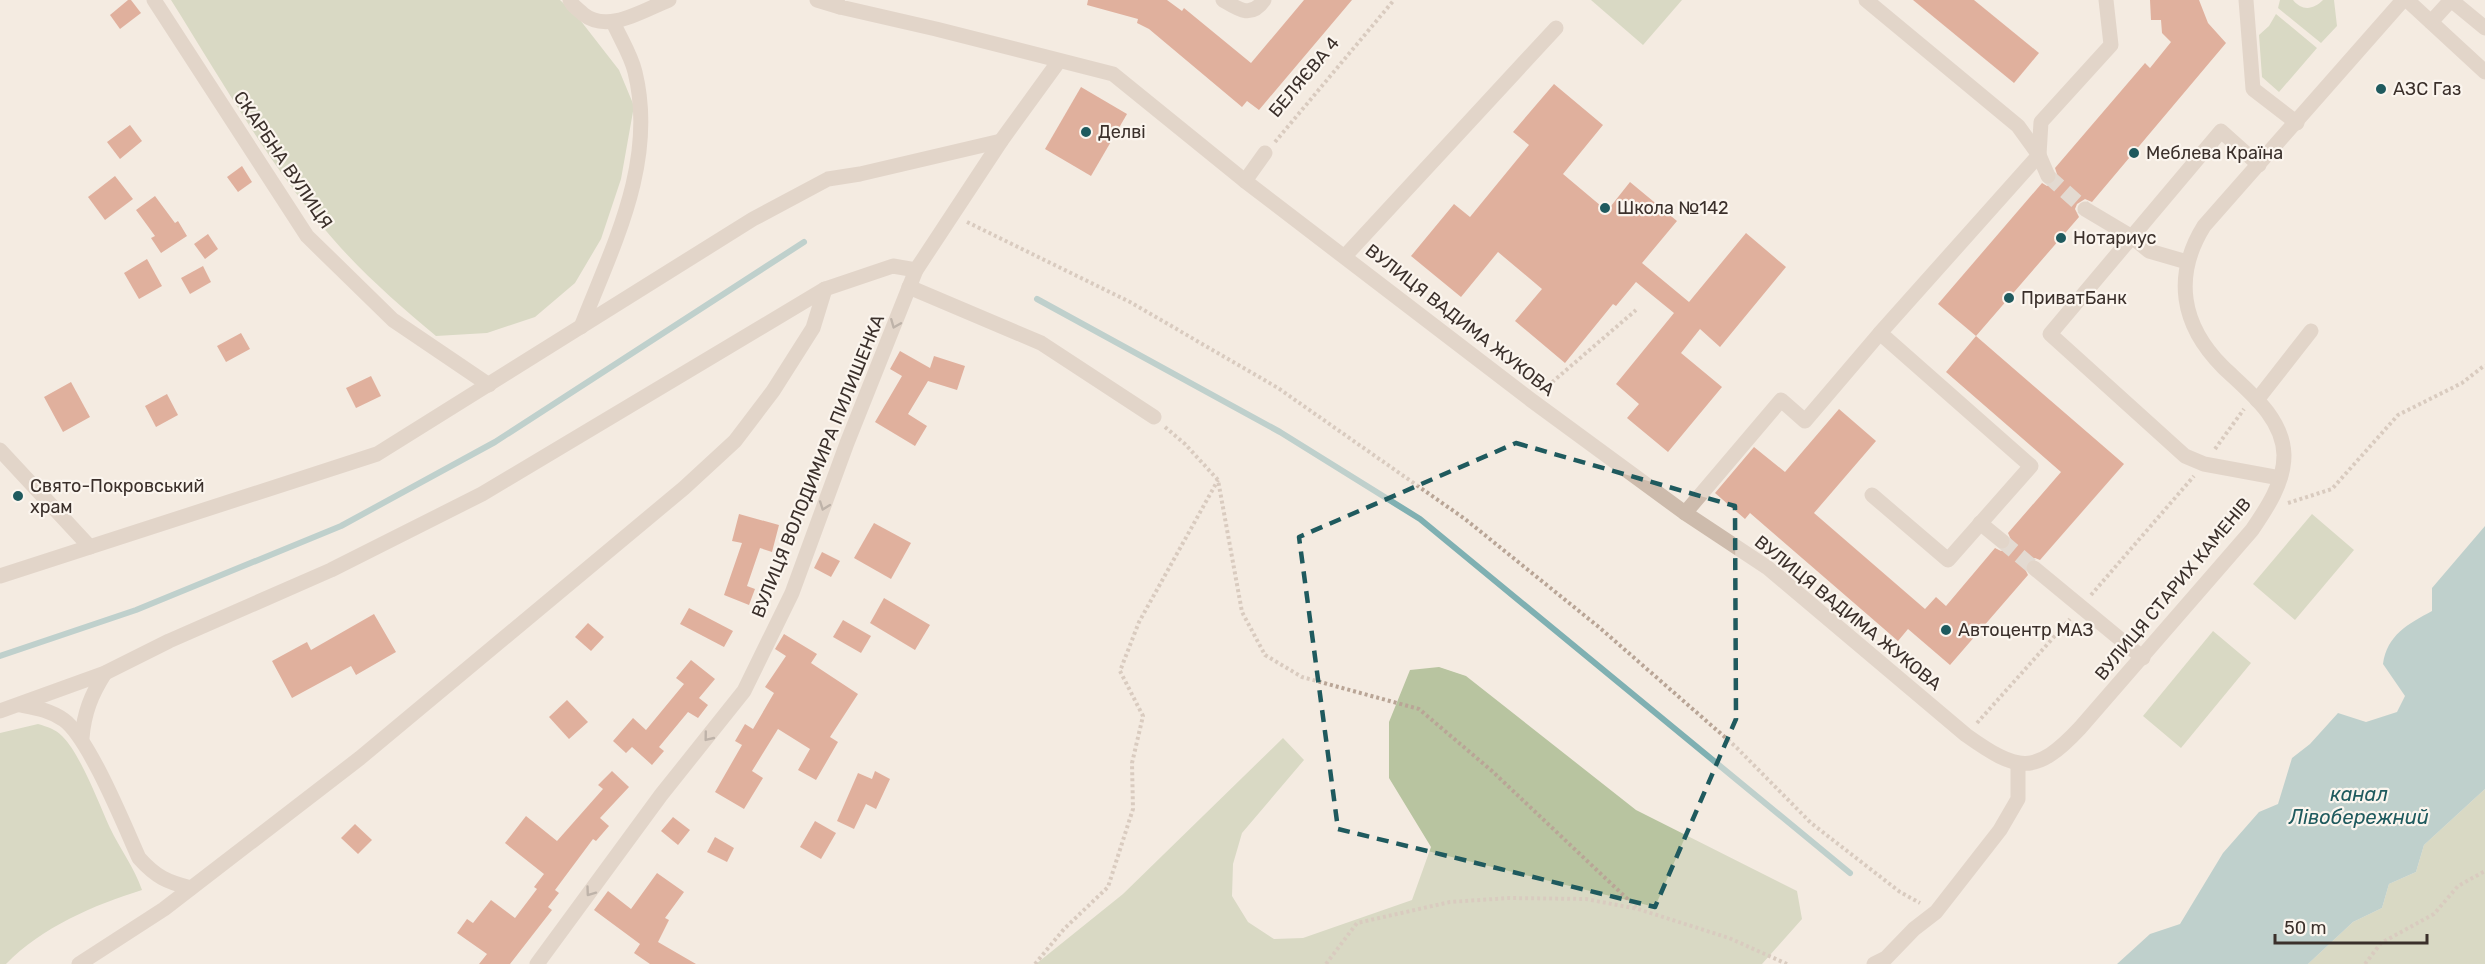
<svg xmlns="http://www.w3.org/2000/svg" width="2485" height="964" font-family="Rubik,sans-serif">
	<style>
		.green { fill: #b8c4a0 }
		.water { fill: #7fb0b2 }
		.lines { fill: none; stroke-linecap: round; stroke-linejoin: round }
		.stream { stroke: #7fb0b2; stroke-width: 6 }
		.building { fill: #c8694b }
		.minor-tunnel { stroke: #cfc6bd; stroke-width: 15; stroke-dasharray: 15 8; stroke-linecap: butt }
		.path { stroke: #b9a596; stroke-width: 4; stroke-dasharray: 3 3; stroke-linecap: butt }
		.minor { stroke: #cdbbac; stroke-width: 15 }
		.oneway { stroke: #7d6f65 }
		.marked { fill: none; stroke: #1f5a5e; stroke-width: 4.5; stroke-dasharray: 12 8; stroke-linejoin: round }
		.poi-dot { fill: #1f5a5e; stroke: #fbf5ee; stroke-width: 2 }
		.labels { text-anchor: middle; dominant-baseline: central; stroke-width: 4.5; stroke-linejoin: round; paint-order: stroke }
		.street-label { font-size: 18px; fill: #3b302b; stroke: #fbf5ee }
		.poi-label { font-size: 18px; fill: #3b302b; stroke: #fbf5ee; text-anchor: start }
		.water-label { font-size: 20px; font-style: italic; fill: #1f5a5e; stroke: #fbf5ee }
	</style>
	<rect width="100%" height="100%" fill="#f4ebe1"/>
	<g class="green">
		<path d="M 171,0 L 560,0 L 577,16 L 619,70 L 634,106 L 621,179 L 601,239 L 575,283 L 535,317 L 487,333 L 436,336 C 394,301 352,264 318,221 C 263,154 217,73 171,0 Z"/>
		<polygon points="1591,0 1682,0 1643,45"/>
		<path d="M 2280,0 L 2293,0 C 2302,11 2313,10 2323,0 L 2334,0 L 2337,26 L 2321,43 L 2278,8 Z"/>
		<polygon points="2276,14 2317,48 2279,92 2262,77 2259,35 2269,26"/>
		<polygon points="2312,514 2354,550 2295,620 2253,584"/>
		<polygon points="2213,631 2251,663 2181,748 2143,716"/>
		<polygon points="1439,667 1466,676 1636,810 1797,891 1802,919 1762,964 1036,964 1123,894 1283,738 1304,760 1242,833 1233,864 1232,896 1248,922 1274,939 1303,938 1412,900 1431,847 1389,778 1389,722 1410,670"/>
		<path d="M 38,724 C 48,727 55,729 62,736 C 80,753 99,804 110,828 C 120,849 134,867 142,890 C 94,905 42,927 6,964 L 0,964 L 0,733 Z"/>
		<polygon points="2485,789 2485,964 2308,964 2353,922 2382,908 2389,884 2416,872 2424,845"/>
	</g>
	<path class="water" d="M 2485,526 L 2485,789 L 2424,845 L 2416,872 L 2389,884 L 2382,908 L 2353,922 L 2308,964 L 2117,964 L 2150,934 L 2180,924 L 2223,853 L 2259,812 L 2278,804 L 2292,758 L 2310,744 L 2338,713 L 2366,722 L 2397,712 L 2405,696 L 2383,664 C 2387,635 2408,624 2432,611 L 2432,588 Z"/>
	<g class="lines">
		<g class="stream">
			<polyline points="1037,299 1280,432 1420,519 1850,873"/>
			<polyline points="0,656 136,610 341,526 495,442 804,242"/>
		</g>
	</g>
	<g class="building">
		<polygon points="128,0 131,0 141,13 120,29 110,15"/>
		<polygon points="1088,0 1167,0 1182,11 1184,8 1251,63 1304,0 1352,0 1259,110 1247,101 1242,107 1149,29 1137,23 1138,19 1087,5"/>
		<polygon points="1913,0 1974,0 2039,53 2014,83"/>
		<polygon points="2150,0 2199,0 2208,23 2226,43 2092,202 2085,199 2077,204 2075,209 2079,217 1976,336 1938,304 2042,183 2047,186 2055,182 2058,177 2055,168 2145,63 2150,68 2171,42 2162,33 2161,20 2151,20"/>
		<polygon points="1554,84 1603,125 1563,174 1607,211 1630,182 1677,221 1642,263 1689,302 1746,233 1786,267 1720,347 1700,329 1681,353 1722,387 1668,452 1627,418 1639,404 1616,384 1674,313 1636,282 1616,306 1613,304 1565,363 1515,321 1542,289 1498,252 1461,297 1411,256 1454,204 1470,217 1529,145 1513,132"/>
		<polygon points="1081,87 1127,114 1091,176 1045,149"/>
		<polygon points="130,125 142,141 120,159 107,142"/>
		<polygon points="242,166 252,182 238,192 227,177"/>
		<polygon points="115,176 133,199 105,220 88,197"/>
		<polygon points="155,196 175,223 178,221 187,236 161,253 151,238 155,236 136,210"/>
		<polygon points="208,234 218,249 205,259 194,244"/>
		<polygon points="147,259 162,286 139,299 124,273"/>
		<polygon points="203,266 211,282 190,294 181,278"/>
		<polygon points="241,333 250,349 226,362 217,346"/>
		<polygon points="1976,336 2124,464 2040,560 2035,558 2027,561 2024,567 2028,575 1950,665 1908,629 1898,641 1750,513 1745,519 1715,493 1754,447 1785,472 1839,409 1876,441 1814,513 1925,609 1936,597 1946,606 1995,548 2001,551 2009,548 2012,542 2008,533 2061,472 1946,372"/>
		<polygon points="900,351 930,368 934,356 965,366 957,390 928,381 908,414 927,426 915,446 875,422 902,376 890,369"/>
		<polygon points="371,376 381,396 356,408 346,388"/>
		<polygon points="71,382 90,417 63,432 44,397"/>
		<polygon points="167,394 178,415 156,427 145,406"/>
		<polygon points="739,514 779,525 772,552 760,548 747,586 755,589 749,605 724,595 742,543 732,541"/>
		<polygon points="874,523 911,543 891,579 854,558"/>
		<polygon points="822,552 840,561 831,577 814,568"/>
		<polygon points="884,598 930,625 915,650 870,623"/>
		<polygon points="689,608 733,631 724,647 680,624"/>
		<polygon points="374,614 396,652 356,675 351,666 292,698 272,661 307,642 311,650"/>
		<polygon points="843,620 871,636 861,653 833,637"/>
		<polygon points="588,623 604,637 591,651 575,637"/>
		<polygon points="784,634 817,654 811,663 858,694 830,737 838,742 816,780 798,770 810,749 778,729 752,771 763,778 744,809 715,792 742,745 735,741 745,724 753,729 774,693 765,687 786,656 775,649"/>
		<polygon points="691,660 715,679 699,698 708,705 698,718 688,712 659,747 664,751 652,765 632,747 626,753 613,741 633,718 646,730 684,684 676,678"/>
		<polygon points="567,700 588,722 569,739 549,717"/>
		<polygon points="612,771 629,787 600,818 609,826 596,841 593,839 555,890 559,893 548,907 552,910 510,964 479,964 487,954 457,933 467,919 473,923 491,900 515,918 537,889 534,887 544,874 505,843 526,816 557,841 603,789 598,785"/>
		<polygon points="875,771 890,779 876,809 866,804 854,829 837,821 858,773 872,779"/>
		<polygon points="673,817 690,830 678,845 661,831"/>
		<polygon points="815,821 836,833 821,859 800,847"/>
		<polygon points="355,824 372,840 358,854 341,838"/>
		<polygon points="715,837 734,848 727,862 707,852"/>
		<polygon points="657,873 684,892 665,918 669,920 658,942 696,964 650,964 634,953 640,944 594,910 608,891 631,909"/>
	</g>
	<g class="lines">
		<g class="minor-tunnel">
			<polyline points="2048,176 2085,209"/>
			<polyline points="2002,541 2034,568"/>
		</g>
		<g class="path">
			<polyline points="1275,142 1394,0"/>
			<polyline points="967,222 1130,302 1278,388 1465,519 1600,628 1735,746 1811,823 1900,892 1920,903"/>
			<polyline points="1543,390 1636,310"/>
			<polyline points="1165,427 1185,444 1218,480 1242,612 1265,655 1302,677 1419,709 1492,771 1638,909"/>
			<polyline points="2215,449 2244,409"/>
			<polyline points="2288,503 2332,489 2398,415 2462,383 2485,365"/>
			<polyline points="2091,595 2194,476"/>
			<polyline points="1977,723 2070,619"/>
			<polyline points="1035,964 1064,929 1108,887 1133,809 1132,763 1143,716 1120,671 1139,622 1218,480"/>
			<polyline points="1326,964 1357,923 1450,902 1509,898 1586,899 1638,909 1729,938 1787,964"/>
			<polyline points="2365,964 2381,943 2434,914 2458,886 2485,871"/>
		</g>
		<g class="minor">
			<polyline points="154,0 307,236 393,320 489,385"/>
			<path d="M 570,0 C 572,6 578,9 583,14 C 608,34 643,10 669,0"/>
			<polyline points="817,0 840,7"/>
			<path d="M 836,0 L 840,7 L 936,29 L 1113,74 L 1245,181 L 1531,400 L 1685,513 L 1768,568 L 1966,735 C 2018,772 2035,776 2080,728 L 2252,530 C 2267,508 2284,483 2284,455 C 2283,417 2248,391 2223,367 C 2181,325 2173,276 2204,226 L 2403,0"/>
			<path d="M 1223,0 C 1238,9 1251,19 1264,0"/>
			<polyline points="1866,0 2018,126 2039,155 2048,176"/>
			<polyline points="2246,0 2253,89 2297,123"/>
			<polyline points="2407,0 2485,72"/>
			<polyline points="2431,22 2451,0 2485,28"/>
			<polyline points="2259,165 2221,131 2050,334 2185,456 2204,464 2280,478"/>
			<polyline points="1245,181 1265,153"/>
			<polyline points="2085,209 2132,237 2149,251 2187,262"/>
			<polyline points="1345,256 1556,28"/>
			<polyline points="909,287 1041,343 1154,417"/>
			<path d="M 581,327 C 613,245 657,162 635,72 C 631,55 620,38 613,22"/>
			<polyline points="2257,400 2311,331"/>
			<polyline points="0,450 90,547"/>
			<polyline points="1872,495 1948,560 2031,466 1880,333 2039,155 2041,122 2111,45 2106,0"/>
			<polyline points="1685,513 1781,400 1805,421 1880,333"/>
			<polyline points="1980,523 2002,541"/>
			<polyline points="2034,568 2143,658"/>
			<polyline points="0,576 377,454 753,219 828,179 860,174 1001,141"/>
			<path d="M 20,705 C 36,708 50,710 64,720 C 89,738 125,827 139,858 C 156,877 167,882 191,888"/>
			<polyline points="0,711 105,673 169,641 331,570 482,494 825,289 893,266 916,270"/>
			<path d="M 82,738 C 84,713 91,695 105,673"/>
			<polyline points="79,964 164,909 360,758 684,488 735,441 773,391 813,328 825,289"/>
			<polyline points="537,964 661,795 744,691 792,593 847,443 916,270 1001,141 1059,61"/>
			<polyline points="1874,964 1886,958 1914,929 1936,912 2000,830 2018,799 2018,763"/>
		</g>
	</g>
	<defs><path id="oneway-chevron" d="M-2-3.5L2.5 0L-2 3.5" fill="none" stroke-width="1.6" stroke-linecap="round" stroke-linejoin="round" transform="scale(1.5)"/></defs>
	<g class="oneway">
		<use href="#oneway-chevron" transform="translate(895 324) rotate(112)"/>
		<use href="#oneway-chevron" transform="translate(824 506) rotate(110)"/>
		<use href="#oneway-chevron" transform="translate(708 737) rotate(129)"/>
		<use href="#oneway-chevron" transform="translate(590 892) rotate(126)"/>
	</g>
	<path d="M0 0H2485V964H0ZM 1516,443 L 1735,506 L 1736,719 L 1655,907 L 1338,829 L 1299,537 Z" fill="#f4ebe1" fill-opacity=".55" fill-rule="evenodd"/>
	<path class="marked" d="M 1516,443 L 1735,506 L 1736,719 L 1655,907 L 1338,829 L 1299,537 Z"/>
	<g class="poi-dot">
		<circle cx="2381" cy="89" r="6"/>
		<circle cx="1086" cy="132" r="6"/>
		<circle cx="2134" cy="153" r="6"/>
		<circle cx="1605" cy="208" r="6"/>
		<circle cx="2061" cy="238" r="6"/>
		<circle cx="2009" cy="298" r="6"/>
		<circle cx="18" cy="496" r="6"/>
		<circle cx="1946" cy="630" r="6"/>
	</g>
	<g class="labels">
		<g class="street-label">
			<text transform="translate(1304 77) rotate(-50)">БЕЛЯЄВА 4</text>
			<text transform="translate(283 160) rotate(56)">СКАРБНА ВУЛИЦЯ</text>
			<text transform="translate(1460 320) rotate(38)">ВУЛИЦЯ ВАДИМА ЖУКОВА</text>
			<text transform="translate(818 466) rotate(-68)">ВУЛИЦЯ ВОЛОДИМИРА ПИЛИШЕНКА</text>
			<text transform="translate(2173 589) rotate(-50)">ВУЛИЦЯ СТАРИХ КАМЕНІВ</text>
			<text transform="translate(1848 613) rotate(39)">ВУЛИЦЯ ВАДИМА ЖУКОВА</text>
		</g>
		<g class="poi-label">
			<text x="2393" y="89">АЗС Газ</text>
			<text x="1098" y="132">Делві</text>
			<text x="2146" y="153">Меблева Країна</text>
			<text x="1617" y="208">Школа №142</text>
			<text x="2073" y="238">Нотариус</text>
			<text x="2021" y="298">ПриватБанк</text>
			<text x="30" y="486">Свято-Покровський<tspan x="30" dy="21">храм</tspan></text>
			<text x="1958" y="630">Автоцентр МАЗ</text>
		</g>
		<g class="water-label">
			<text x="2359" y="794">канал<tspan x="2359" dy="23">Лівобережний</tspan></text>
		</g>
	</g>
	<path d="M2275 934v9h152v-9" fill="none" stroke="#3b302b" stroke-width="3"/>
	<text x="2284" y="934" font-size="18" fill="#3b302b" stroke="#fbf5ee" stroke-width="4.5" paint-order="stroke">50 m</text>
</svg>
